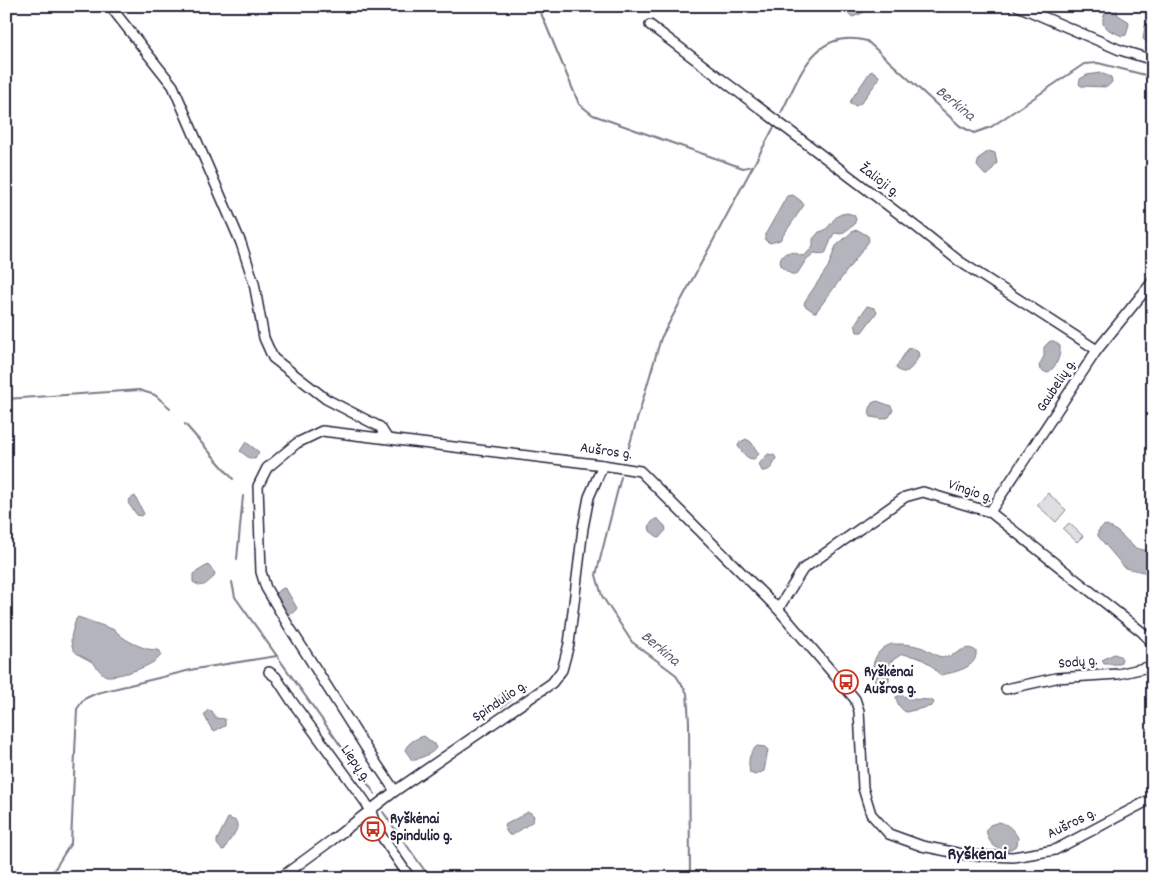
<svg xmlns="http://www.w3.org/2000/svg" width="1159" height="884" font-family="Dekko,sans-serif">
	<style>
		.green { fill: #dfdfe2; stroke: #80808e }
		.water { fill: #b4b4bc; stroke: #7a7a88 }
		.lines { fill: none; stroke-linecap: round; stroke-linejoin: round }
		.stream { stroke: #7a7a88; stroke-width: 2 }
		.minor-casing { stroke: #22223b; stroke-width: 12 }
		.minor { stroke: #fff; stroke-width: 9 }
		.labels { text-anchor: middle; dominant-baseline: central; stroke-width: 4.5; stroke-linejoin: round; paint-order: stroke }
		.street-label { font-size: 15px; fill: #22223b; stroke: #fff }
		.poi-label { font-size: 15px; font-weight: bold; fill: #22223b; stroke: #fff; text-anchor: start }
		.water-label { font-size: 16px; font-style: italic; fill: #5c5c6f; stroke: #fff }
		.quarter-label { font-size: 18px; font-weight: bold; fill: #22223b; stroke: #fff }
	</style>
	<rect width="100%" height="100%" fill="#fff"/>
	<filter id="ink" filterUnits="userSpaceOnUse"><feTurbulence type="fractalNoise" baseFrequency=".02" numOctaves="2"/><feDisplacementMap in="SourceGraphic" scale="10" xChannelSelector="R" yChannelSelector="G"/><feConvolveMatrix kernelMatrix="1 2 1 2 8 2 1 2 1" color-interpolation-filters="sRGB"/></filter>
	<g filter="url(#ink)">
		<g class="green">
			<polygon points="1048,493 1066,510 1056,522 1037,505"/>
			<polygon points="1069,523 1083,536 1077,542 1063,529"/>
		</g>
		<g class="water">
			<polygon points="848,6 872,6 869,10 853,17 848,14"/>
			<polygon points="1113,6 1116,7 1118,15 1128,21 1129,24 1126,35 1122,36 1109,30 1103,24 1103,18 1108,7"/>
			<polygon points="1151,19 1153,19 1153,44 1147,42 1143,39 1145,26"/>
			<polygon points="873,71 879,76 879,79 861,103 856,106 850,104 851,100 870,72"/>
			<polygon points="1100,73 1111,77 1112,82 1107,87 1081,86 1079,84 1080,79 1087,75"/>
			<polygon points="989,151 995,153 997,163 988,175 985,175 977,166 979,158"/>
			<polygon points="793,195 801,201 804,205 780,240 770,243 765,240 765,235 787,196"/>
			<path d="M 847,213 L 854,215 L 856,219 L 854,225 L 841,234 L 835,233 L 833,235 L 825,254 L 814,253 L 806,260 L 797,274 L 791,274 L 780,266 C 779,252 791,249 801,256 L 805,255 L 813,247 L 813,239 L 819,232 C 833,230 830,214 847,213 Z"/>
			<polygon points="858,230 868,236 869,241 816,312 814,312 804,305 805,301 828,267 836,246 853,231"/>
			<polygon points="867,306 874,308 877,312 862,332 857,332 855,324"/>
			<path d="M 1050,341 L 1054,341 L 1060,346 C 1061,356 1056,368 1047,373 L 1040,369 L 1039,366 L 1044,356 L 1044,347 Z"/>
			<path d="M 913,348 L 918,352 L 919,356 C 914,365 907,378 897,369 L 896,367 L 908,349 Z"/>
			<path d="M 877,401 L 891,406 L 893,410 L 889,417 L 883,419 L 871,417 C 868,413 870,408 872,403 Z"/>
			<path d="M 746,439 L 751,442 L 759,454 L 754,459 C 746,459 742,452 738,446 L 739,443 Z"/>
			<polygon points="246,442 259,452 255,459 249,458 240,451"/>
			<path d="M 768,454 L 774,455 L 776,458 C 774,465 770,472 762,471 L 759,464 Z"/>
			<polygon points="135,496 144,514 141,516 137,515 128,503 130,499"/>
			<polygon points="655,519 658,519 665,526 666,530 659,538 650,531 649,525"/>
			<polygon points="1107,525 1118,532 1135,548 1153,552 1153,574 1125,568 1098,536 1098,531 1103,526"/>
			<path d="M 208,565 L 215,573 L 214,577 C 205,584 204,589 193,582 L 193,574 Z"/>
			<path d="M 283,588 L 286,589 L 297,608 C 294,613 291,614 286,614 L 276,597 L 276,593 Z"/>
			<path d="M 78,617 L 115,630 C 122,639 137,646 148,649 C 152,650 155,649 160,651 L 161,655 C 155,666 119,677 107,676 C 100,674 98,667 93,663 C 86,657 75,656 72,646 C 69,638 74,627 76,619 Z"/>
			<path d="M 892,644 C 903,644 912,644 923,648 C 930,651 936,657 944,657 C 956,658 964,642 976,651 C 978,668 955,672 941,675 C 936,672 933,667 929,664 C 921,657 912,656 902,654 L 890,662 L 889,682 L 882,685 L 876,682 L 871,677 C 873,661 876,649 892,644 Z"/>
			<polygon points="1114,654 1120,656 1122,659 1120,664 1104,664 1102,660"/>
			<path d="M 508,692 L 512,697 L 512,700 L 501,708 C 497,706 496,704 496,699 L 502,693 Z"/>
			<path d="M 901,695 L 911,699 L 931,700 L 934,702 L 932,706 L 906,712 C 900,709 897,703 896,697 Z"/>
			<polygon points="208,710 212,711 216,718 225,719 225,726 214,731 212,730 204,715"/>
			<path d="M 424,736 L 434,744 L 436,748 C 431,755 423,756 416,760 L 412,760 L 405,750 C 408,742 417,738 424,736 Z"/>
			<path d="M 757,746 L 765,747 L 768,750 L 764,771 L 755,775 L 750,773 C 748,761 748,754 757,746 Z"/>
			<polygon points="528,812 531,813 534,816 533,821 513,835 509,835 506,831 505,825"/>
			<path d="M 228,818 L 236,821 C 241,831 228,839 225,849 L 222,850 L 217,844 L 217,840 Z"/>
			<path d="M 999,822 C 1008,824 1014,830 1018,838 L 1017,845 C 1013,848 1008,851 1002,850 C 993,848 985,837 987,829 L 990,825 Z"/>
		</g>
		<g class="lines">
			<g class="stream">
				<polyline points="538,6 579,104 593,115 743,168 753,166"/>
				<path d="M 781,113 C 801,75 813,28 867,41 L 960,126 L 974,133 L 991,127 L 1084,64 L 1098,63 L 1153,77"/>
				<polyline points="6,399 139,390 155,395 170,408"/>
				<polyline points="185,424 233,479"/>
				<polyline points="626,457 661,338 774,127"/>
				<polyline points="621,477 596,575 602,596 632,642 675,674 687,693 689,722 690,878"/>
				<polyline points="237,559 243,496"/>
				<polyline points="232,582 235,597 375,794"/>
				<polyline points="383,812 430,878"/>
				<polyline points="49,878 71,843 77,709 84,699 97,693 195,669 277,656"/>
			</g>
			<g class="minor-casing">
				<g id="minor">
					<polyline points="110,6 173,86 241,243 254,283 264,338 273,358 326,399 380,427 387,438"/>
					<polyline points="1018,6 1120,50 1153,60"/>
					<polyline points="650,25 919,229 959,261 1097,350"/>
					<polyline points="990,512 1097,350 1153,281"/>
					<polyline points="778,609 803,569 905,497 923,492 990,512 1142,632 1153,644"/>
					<polyline points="269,672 276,677 291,700 364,800 370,809 378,831 410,878"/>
					<polyline points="1006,689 1056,678 1118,674 1153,666"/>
					<polyline points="395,791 366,748 288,625 266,588 261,572 258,486 267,468 297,443 322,431 603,465 640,471 778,609 855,699 859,711 863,788 871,814 889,834 922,846 967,855 1013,857 1055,850 1153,798"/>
					<polyline points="280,878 332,840 395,791 552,683 562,670 569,644 583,528 589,497 603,465"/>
				</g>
			</g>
			<use href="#minor" class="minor"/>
		</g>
	</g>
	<defs>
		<g id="bus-ring" transform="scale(1.25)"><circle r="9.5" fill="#fff" stroke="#c8321e" stroke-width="1.5"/><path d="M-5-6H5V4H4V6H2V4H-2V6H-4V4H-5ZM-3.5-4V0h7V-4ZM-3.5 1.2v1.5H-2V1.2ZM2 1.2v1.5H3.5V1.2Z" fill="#c8321e"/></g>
	</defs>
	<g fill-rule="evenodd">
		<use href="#bus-ring" x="846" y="682"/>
		<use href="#bus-ring" x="373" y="829"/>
	</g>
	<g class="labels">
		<g class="street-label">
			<text transform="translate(879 181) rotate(37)">Žalioji g.</text>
			<text transform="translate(1057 386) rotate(-57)">Gaubelių g.</text>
			<text transform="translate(606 452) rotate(8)">Aušros g.</text>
			<text transform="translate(970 492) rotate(19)">Vingio g.</text>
			<text transform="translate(1078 663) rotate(-5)">Sodų g.</text>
			<text transform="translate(500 702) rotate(-34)">Spindulio g.</text>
			<text transform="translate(355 764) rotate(55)">Liepų g.</text>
			<text transform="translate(1072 824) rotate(-26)">Aušros g.</text>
		</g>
		<g class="poi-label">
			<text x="864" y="673">Ryškėnai<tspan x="864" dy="17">Aušros g.</tspan></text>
			<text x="390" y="820">Ryškėnai<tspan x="390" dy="17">Spindulio g.</tspan></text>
		</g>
		<g class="water-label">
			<text transform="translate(955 104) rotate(39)">Berkina</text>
			<text transform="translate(660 649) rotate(40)">Berkina</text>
		</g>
		<g class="quarter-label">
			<text x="977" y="855">Ryškėnai</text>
		</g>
	</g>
	<rect width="1159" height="884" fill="none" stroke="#fff" stroke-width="25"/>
	<rect x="12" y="12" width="1134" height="859" fill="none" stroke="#22223b" stroke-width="2" filter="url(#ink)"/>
</svg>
